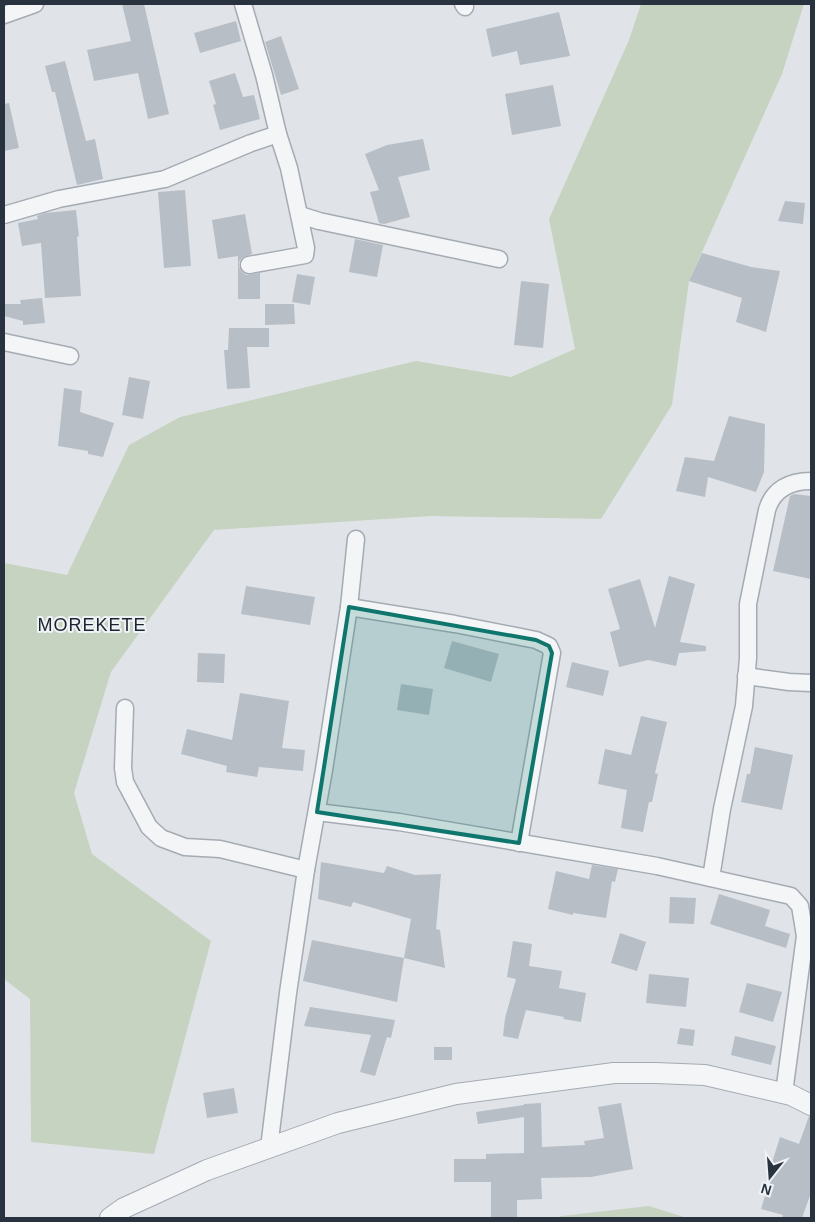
<svg xmlns="http://www.w3.org/2000/svg" width="815" height="1222" font-family="Arial,sans-serif">
	<style>
		.green { fill: #c7d3c1 }
		.building { fill: #b7bec6 }
		.lines { fill: none; stroke-linecap: round; stroke-linejoin: round }
		.minor-casing { stroke: #a5abb3; stroke-width: 19 }
		.tertiary-casing { stroke: #a5abb3; stroke-width: 22 }
		.minor { stroke: #f3f5f7; stroke-width: 16 }
		.tertiary { stroke: #f3f5f7; stroke-width: 20 }
		.marked { fill: #0f766e; fill-opacity: 0.2; stroke: #0f766e; stroke-width: 4; stroke-linejoin: round }
		.labels { text-anchor: middle; dominant-baseline: central; stroke-width: 4; stroke-linejoin: round; paint-order: stroke }
		.quarter-label { font-size: 18px; letter-spacing: 1px; fill: #1b2431; stroke: #f0f3f6 }
	</style>
	<rect width="100%" height="100%" fill="#e0e4e9"/>
	<g class="green">
		<polygon points="641,4 804,4 782,74 689,281 672,405 601,519 431,516 214,530 111,672 74,793 92,854 211,941 154,1154 31,1142 30,999 4,979 4,563 67,575 129,445 180,417 416,361 511,377 575,349 549,219 629,40"/>
		<polygon points="649,1206 687,1218 556,1218 561,1216"/>
	</g>
	<g class="building">
		<polygon points="122,4 144,4 169,114 148,119 138,73 94,81 87,50 131,41"/>
		<polygon points="559,12 570,56 520,65 517,51 492,57 486,29"/>
		<polygon points="236,21 241,41 200,53 194,33"/>
		<polygon points="281,36 299,89 281,95 265,42"/>
		<polygon points="65,61 86,141 95,139 103,179 77,185 55,92 52,92 45,66"/>
		<polygon points="235,73 243,97 254,95 260,119 220,130 213,105 216,104 209,81"/>
		<polygon points="553,85 561,126 512,135 505,94"/>
		<polygon points="9,103 19,148 4,151 4,104"/>
		<polygon points="423,139 430,170 398,177 410,217 384,224 379,223 370,192 379,190 365,154 387,145"/>
		<polygon points="185,190 191,266 164,268 158,192"/>
		<polygon points="785,201 805,203 803,224 778,221"/>
		<polygon points="76,210 79,236 77,237 81,296 45,298 41,243 22,246 18,223 38,219 37,216 45,213"/>
		<polygon points="245,214 252,254 242,258 239,262 239,267 242,272 246,275 260,273 260,299 238,299 238,256 218,259 212,220"/>
		<polygon points="355,239 383,245 377,277 349,272"/>
		<polygon points="702,253 751,267 780,271 766,332 736,322 742,298 689,281"/>
		<polygon points="297,274 315,277 310,305 292,302"/>
		<polygon points="521,281 549,284 543,348 514,345"/>
		<polygon points="42,298 45,323 23,325 23,321 4,316 4,304 21,304 20,300"/>
		<polygon points="265,304 294,304 295,324 265,325"/>
		<polygon points="229,328 269,328 269,347 247,347 250,388 227,389 224,350 228,350"/>
		<polygon points="129,377 150,381 143,419 122,415"/>
		<polygon points="64,388 82,391 80,412 114,423 103,457 88,454 88,451 58,446"/>
		<polygon points="729,416 765,424 764,472 756,492 708,477 705,497 676,491 685,457 714,461"/>
		<polygon points="794,494 811,496 811,579 773,571 790,496"/>
		<polygon points="669,576 695,584 680,642 706,646 706,651 679,653 676,666 648,660 619,667 610,632 620,629 608,589 640,579 655,628"/>
		<polygon points="246,586 315,597 310,625 241,614"/>
		<polygon points="452,641 499,654 491,682 444,668"/>
		<polygon points="198,653 225,654 224,683 197,682"/>
		<polygon points="572,662 609,671 603,696 566,687"/>
		<polygon points="401,684 433,689 429,715 397,710"/>
		<polygon points="240,693 289,701 282,748 305,750 303,771 259,767 257,777 226,772 227,766 181,754 187,729 232,740"/>
		<polygon points="641,716 667,722 655,773 658,774 652,802 649,802 643,832 621,828 627,790 598,784 605,749 631,755"/>
		<polygon points="755,747 793,755 782,810 741,802 747,774 750,774"/>
		<polygon points="321,862 384,873 387,866 415,875 441,874 436,929 440,930 445,968 404,958 411,919 353,902 351,907 318,899"/>
		<polygon points="592,865 618,869 615,882 612,881 606,918 573,913 573,915 548,909 556,871 589,879"/>
		<polygon points="719,894 770,910 765,926 790,934 786,948 710,924"/>
		<polygon points="670,897 696,898 694,924 669,923"/>
		<polygon points="620,933 646,942 637,971 611,963"/>
		<polygon points="312,940 404,958 397,1002 303,981"/>
		<polygon points="513,941 532,944 529,966 562,971 559,988 586,993 581,1022 563,1019 564,1017 526,1010 518,1039 503,1036 505,1018 516,979 507,977"/>
		<polygon points="649,974 689,978 686,1007 646,1003"/>
		<polygon points="747,983 782,992 773,1022 739,1012"/>
		<polygon points="310,1007 395,1020 391,1038 387,1037 375,1076 360,1072 371,1035 304,1026"/>
		<polygon points="680,1028 695,1030 693,1046 677,1044"/>
		<polygon points="735,1036 776,1046 771,1065 731,1055"/>
		<rect x="434" y="1047" width="18" height="13"/>
		<polygon points="234,1088 238,1113 207,1118 203,1093"/>
		<polygon points="541,1103 542,1147 585,1145 584,1141 604,1138 598,1107 621,1103 633,1169 591,1177 541,1178 542,1199 517,1200 517,1218 491,1218 491,1182 454,1182 454,1159 486,1159 486,1154 524,1153 524,1117 478,1124 476,1112 524,1105 524,1104"/>
		<polygon points="809,1116 811,1117 811,1193 802,1218 782,1218 783,1215 761,1209 773,1170 770,1169 780,1137 799,1144"/>
	</g>
	<g class="lines">
		<g class="minor-casing">
			<g id="minor">
				<polyline points="243,4 264,75 278,134 289,168 306,248 305,255 249,265"/>
				<polyline points="463,4 465,7"/>
				<polyline points="4,15 35,4"/>
				<polyline points="4,215 59,199 165,179 251,143 278,134"/>
				<polyline points="300,215 319,221 499,259"/>
				<polyline points="4,342 70,356"/>
				<polyline points="349,607 455,624 536,640 549,646 552,653 519,843"/>
				<polyline points="746,676 789,682 811,683"/>
				<polyline points="125,708 123,768 125,782 149,827 161,838 185,847 220,849 306,870"/>
				<polyline points="317,812 399,822 657,866 791,896 800,906 805,936 784,1093"/>
				<path d="M 711,878 L 722,809 L 744,706 L 748,658 L 748,604 L 767,510 C 773,489 790,481 811,481"/>
				<polyline points="269,1148 288,993 306,870 324,770 349,607 356,539"/>
			</g>
		</g>
		<g class="tertiary-casing">
			<polyline id="tertiary" points="110,1218 124,1208 207,1170 338,1123 456,1094 614,1073 656,1073 705,1075 791,1095 811,1105"/>
		</g>
		<use href="#minor" class="minor"/>
		<use href="#tertiary" class="tertiary"/>
	</g>
	<path class="marked" d="M 349,607 L 536,640 L 549,646 L 552,653 L 519,843 L 317,812 Z"/>
	<g class="labels">
		<g class="quarter-label">
			<text x="92" y="625">MOREKETE</text>
		</g>
	</g>
	<rect width="815" height="1222" fill="none" stroke="#293340" stroke-width="10"/>
	<g transform="translate(770 1177) rotate(197)" stroke="#f0f3f6" stroke-width="4" paint-order="stroke">
	<path d="M0-4L9 19L0 12L-9 19Z" fill="#293340"/>
	<text y="-8" font-size="14" font-weight="bold" text-anchor="middle" fill="#293340">N</text>
	</g>
</svg>
